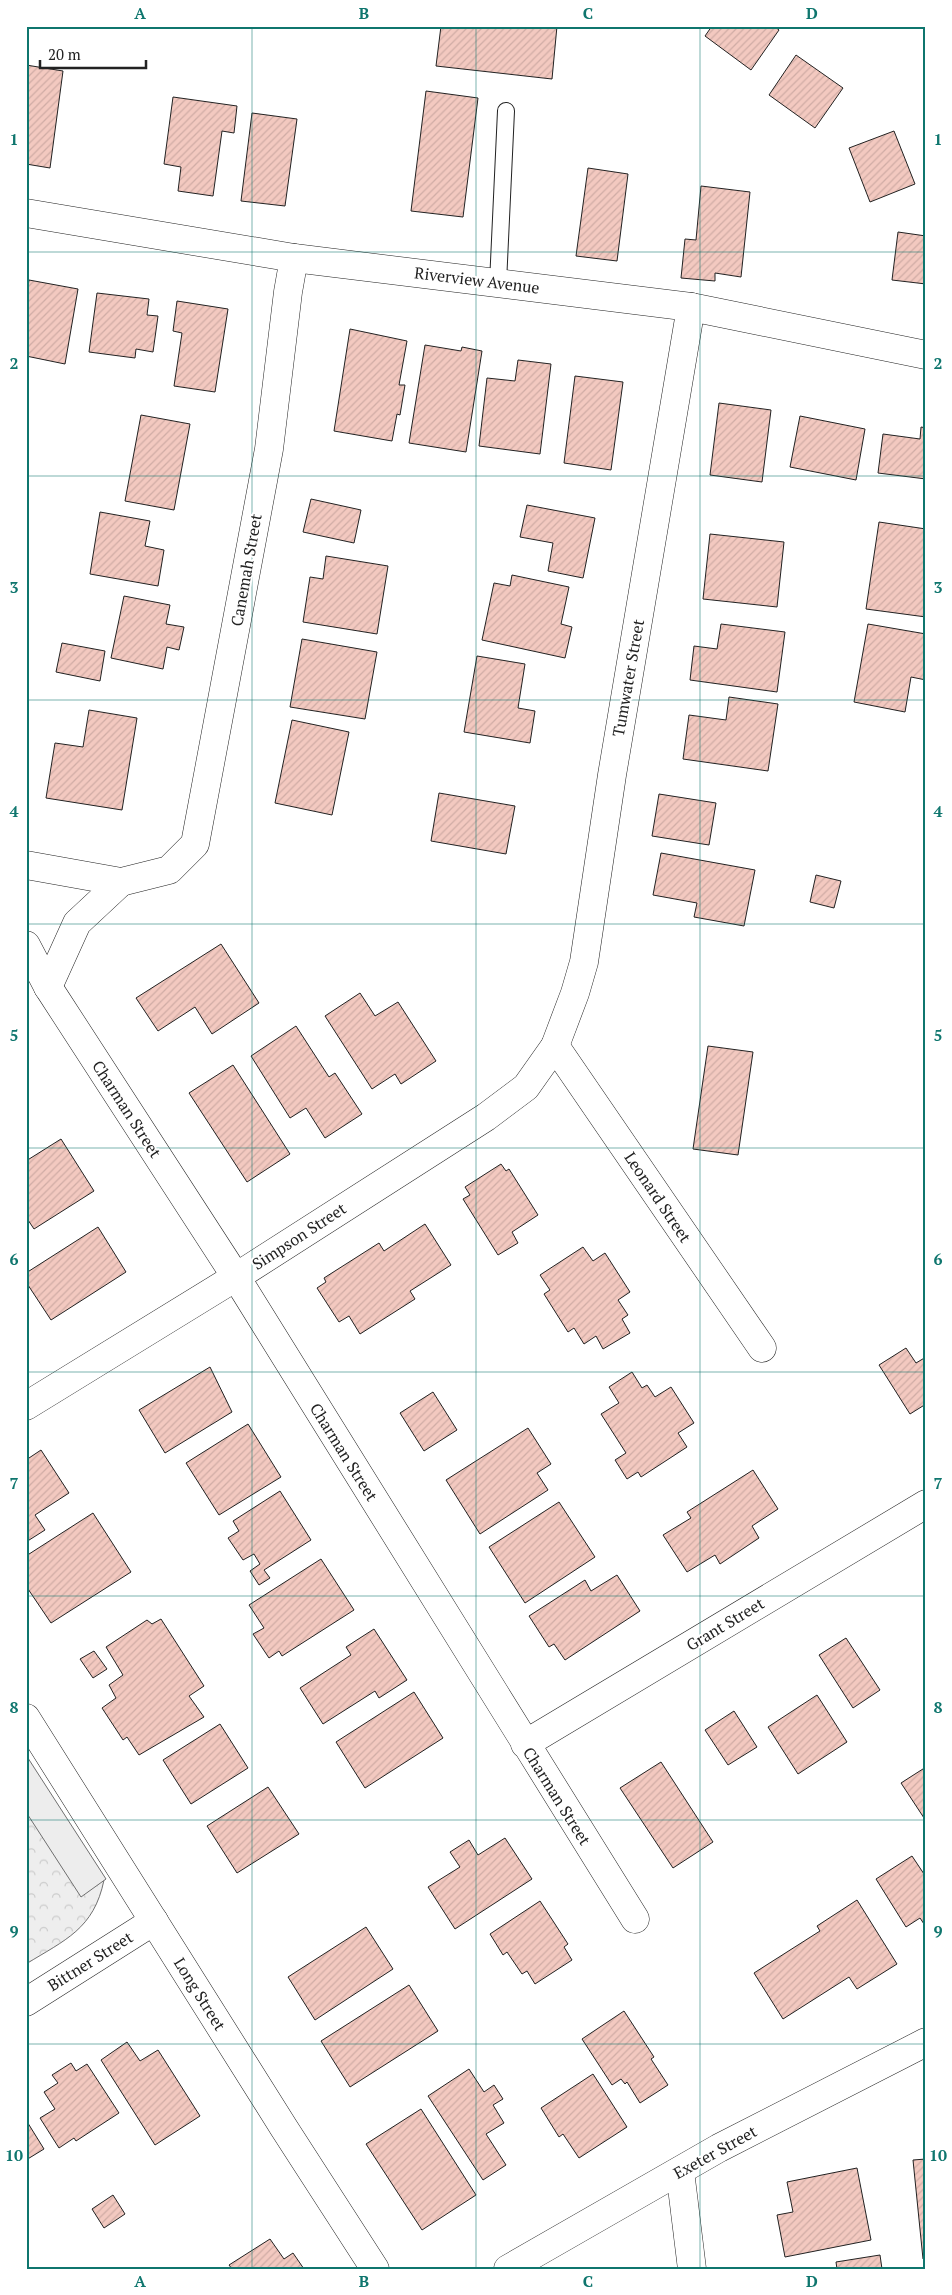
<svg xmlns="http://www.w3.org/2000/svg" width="952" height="2295" font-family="'PT Serif',serif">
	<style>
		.park { fill: url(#park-crowns); stroke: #6f6f6f }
		.parking { fill: #ededed; stroke: #6f6f6f }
		.building { fill: url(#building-hatch); stroke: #222 }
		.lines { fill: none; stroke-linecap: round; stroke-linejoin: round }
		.service-casing { stroke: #222; stroke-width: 18 }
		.minor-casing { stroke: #222; stroke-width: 29 }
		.tertiary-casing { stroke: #222; stroke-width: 29 }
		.service { stroke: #fff; stroke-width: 16 }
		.minor { stroke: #fff; stroke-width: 28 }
		.tertiary { stroke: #fff; stroke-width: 28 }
		.grid { fill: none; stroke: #0f766e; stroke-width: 1; stroke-opacity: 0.55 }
		.labels { text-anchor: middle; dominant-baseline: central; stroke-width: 4; stroke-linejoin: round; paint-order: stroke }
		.street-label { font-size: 16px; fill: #222; stroke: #fff }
		.neatline { fill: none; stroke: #0f766e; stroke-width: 2 }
		.grid-label { font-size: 16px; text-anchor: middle; font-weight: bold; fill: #0f766e }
	</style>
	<defs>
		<pattern id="park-crowns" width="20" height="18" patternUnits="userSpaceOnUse" patternTransform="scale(1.25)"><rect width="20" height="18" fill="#eee"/><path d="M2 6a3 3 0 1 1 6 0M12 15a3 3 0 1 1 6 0" fill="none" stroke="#ccc"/></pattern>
		<pattern id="building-hatch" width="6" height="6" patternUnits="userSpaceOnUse" patternTransform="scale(1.25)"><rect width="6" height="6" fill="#f3c9c0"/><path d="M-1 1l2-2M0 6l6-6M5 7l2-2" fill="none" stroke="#d0aca5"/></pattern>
	</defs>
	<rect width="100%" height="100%" fill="#fff"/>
	<path class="park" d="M 26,1757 L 104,1880 C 94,1929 65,1940 26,1964 Z"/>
	<polygon class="parking" points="26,1755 106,1879 81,1897 26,1812"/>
	<g class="building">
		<polygon points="441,26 557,26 552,79 436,66"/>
		<polygon points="712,26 774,26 779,30 751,70 705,36"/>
		<polygon points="796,55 843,88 815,128 769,95"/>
		<polygon points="26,65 63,71 50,168 26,164"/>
		<polygon points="426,91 478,98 463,217 411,211"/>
		<polygon points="173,97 237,106 234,133 222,131 213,196 178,191 181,167 164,164"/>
		<polygon points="252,113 297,119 285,206 241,201"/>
		<polygon points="894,131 915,184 870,202 849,148"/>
		<polygon points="588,168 628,174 617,261 576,256"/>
		<polygon points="701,186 750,192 741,277 715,273 715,281 681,278 685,239 696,240"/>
		<polygon points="898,232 926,236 926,284 892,280"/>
		<polygon points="29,280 78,289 65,364 26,356 26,298"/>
		<polygon points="97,293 149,299 147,315 158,316 153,352 136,349 135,358 89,352"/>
		<polygon points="177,301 228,309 215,392 174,386 182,333 173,331"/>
		<polygon points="350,329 407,341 399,385 405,385 400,415 397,414 392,441 334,431"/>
		<polygon points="425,345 461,351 462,347 482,351 466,452 409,443"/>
		<polygon points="518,360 551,364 540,454 479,446 487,378 515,381"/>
		<polygon points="575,376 623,382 611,470 564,463"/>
		<polygon points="719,403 771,410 762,482 710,475"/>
		<polygon points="141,415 190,424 174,510 125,501"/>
		<polygon points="800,416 865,429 856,480 790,467"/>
		<polygon points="921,427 926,428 926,479 878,473 883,434 920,439"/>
		<polygon points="311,499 361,510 354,543 303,532"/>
		<polygon points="527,505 595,518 583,578 548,571 553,543 520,537"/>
		<polygon points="100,512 150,521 145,546 164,550 158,586 90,574"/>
		<polygon points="879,522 926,529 926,617 866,609"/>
		<polygon points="710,534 784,542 777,607 703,599"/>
		<polygon points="326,556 388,566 377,634 303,622 310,577 323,579"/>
		<polygon points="512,575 569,587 561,624 572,627 565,658 482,640 494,583 510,586"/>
		<polygon points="124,596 170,605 166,624 184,627 179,650 167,647 163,669 111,658"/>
		<polygon points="721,624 785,632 777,692 690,680 694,646 717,649"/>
		<polygon points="868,624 926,634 926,680 911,677 905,712 854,702"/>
		<polygon points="302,639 377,652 365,719 290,707"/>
		<polygon points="62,643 105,651 100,681 56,672"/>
		<polygon points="477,656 525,664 518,708 535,711 530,743 464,732"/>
		<polygon points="729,697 778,704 768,771 683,759 689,715 726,720"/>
		<polygon points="89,710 137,718 122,810 46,798 55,743 83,747"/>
		<polygon points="292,720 349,732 332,815 275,803"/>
		<polygon points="439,793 515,806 506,854 431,841"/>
		<polygon points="659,794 716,803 709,845 652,836"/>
		<polygon points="661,853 755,870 744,926 694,917 697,903 653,895"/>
		<polygon points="816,875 841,881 834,908 810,902"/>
		<polygon points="221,944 259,1003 212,1034 195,1007 158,1031 136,998"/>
		<polygon points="360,993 375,1016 398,1002 436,1061 401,1084 395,1074 372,1089 325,1016"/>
		<polygon points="296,1026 329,1077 335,1073 362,1114 325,1138 306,1108 290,1118 251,1056"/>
		<polygon points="708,1046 753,1052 738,1155 693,1149"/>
		<polygon points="233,1065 290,1154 247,1182 189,1093"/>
		<polygon points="61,1139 94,1191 34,1229 26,1217 26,1161"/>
		<polygon points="501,1164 506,1171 509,1169 538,1215 512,1232 518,1243 498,1255 463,1199 470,1195 465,1187"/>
		<polygon points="425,1224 451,1265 410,1291 415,1299 360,1334 349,1316 339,1322 317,1288 326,1282 324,1278 379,1243 384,1251"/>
		<polygon points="98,1227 126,1272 51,1320 26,1282 26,1273"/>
		<polygon points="583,1247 593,1261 605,1253 630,1292 618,1300 628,1315 622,1319 630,1333 603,1349 596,1336 584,1344 574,1328 568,1332 544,1294 550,1290 540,1275"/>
		<polygon points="906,1348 916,1363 926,1357 926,1404 910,1414 879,1365"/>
		<polygon points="210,1367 232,1412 165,1453 139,1410"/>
		<polygon points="632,1372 642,1388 647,1385 655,1397 671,1387 694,1423 678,1433 687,1447 641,1477 638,1472 627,1479 615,1460 626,1453 601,1414 619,1403 609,1387"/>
		<polygon points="433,1392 457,1430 424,1451 400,1413"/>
		<polygon points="248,1424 281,1477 219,1515 186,1463"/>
		<polygon points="528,1428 551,1464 537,1473 548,1490 480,1534 446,1480"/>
		<polygon points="41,1450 69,1493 35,1515 45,1530 26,1542 26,1460"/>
		<polygon points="753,1470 778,1509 752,1526 759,1538 720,1564 715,1555 687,1572 663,1535 691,1518 687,1512"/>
		<polygon points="280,1491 311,1540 264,1570 270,1578 259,1585 250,1571 260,1564 254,1554 243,1560 228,1538 239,1531 233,1521"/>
		<polygon points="559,1502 595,1557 525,1603 489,1547"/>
		<polygon points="93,1513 131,1572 51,1623 26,1586 26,1556"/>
		<polygon points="321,1559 354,1610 282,1656 279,1651 269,1658 253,1634 264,1628 249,1605"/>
		<polygon points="617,1575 640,1611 565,1660 554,1644 549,1647 529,1616 585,1580 591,1591"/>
		<polygon points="161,1619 204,1686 189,1696 204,1717 139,1755 127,1737 123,1740 102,1708 116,1698 109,1685 123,1675 106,1647 147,1620 152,1624"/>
		<polygon points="374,1629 407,1680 379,1698 375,1691 323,1724 300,1688 351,1655 346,1647"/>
		<polygon points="846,1638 880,1690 853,1708 819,1655"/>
		<polygon points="94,1651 107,1669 93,1678 80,1659"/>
		<polygon points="414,1692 443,1738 365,1788 336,1742"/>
		<polygon points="817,1695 847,1742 798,1774 768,1727"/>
		<polygon points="734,1711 757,1747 728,1765 705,1730"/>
		<polygon points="220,1724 248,1768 191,1804 163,1760"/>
		<polygon points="661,1762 713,1842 673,1868 620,1788"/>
		<polygon points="926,1767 926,1821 901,1783"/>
		<polygon points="268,1787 299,1834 237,1873 207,1826"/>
		<polygon points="505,1838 532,1879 455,1929 428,1887 460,1867 450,1852 469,1840 478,1855"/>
		<polygon points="912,1856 926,1877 926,1927 920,1918 906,1927 876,1879"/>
		<polygon points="857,1900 897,1964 857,1989 849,1977 783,2019 754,1973 820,1931 817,1926"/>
		<polygon points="540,1901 568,1944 564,1947 572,1960 535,1984 527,1971 522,1974 507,1952 503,1955 490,1934"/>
		<polygon points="366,1927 393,1969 315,2020 288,1977"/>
		<polygon points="409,1985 438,2031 350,2087 321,2041"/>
		<polygon points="624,2011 654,2057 651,2059 668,2085 640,2103 627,2082 625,2084 621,2079 612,2085 582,2039"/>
		<polygon points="127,2042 140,2061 158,2050 200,2116 155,2145 101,2060"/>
		<polygon points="71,2063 76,2071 87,2064 119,2113 76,2141 74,2138 59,2148 40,2118 55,2109 44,2092 58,2083 52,2075"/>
		<polygon points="469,2069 484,2092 494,2085 503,2099 493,2105 504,2123 486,2134 506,2165 483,2180 428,2096"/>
		<polygon points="593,2074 627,2127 579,2158 563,2134 559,2137 541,2108"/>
		<polygon points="421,2109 476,2195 422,2230 366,2144"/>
		<polygon points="26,2120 44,2149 26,2160"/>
		<polygon points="926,2159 926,2258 923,2259 913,2160"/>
		<polygon points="857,2168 871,2240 785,2257 777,2215 793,2212 787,2182"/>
		<polygon points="113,2195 125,2214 104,2228 92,2209"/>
		<polygon points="270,2239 284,2259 293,2253 304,2269 232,2269 229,2265"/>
		<polygon points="880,2255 882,2269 837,2269 836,2262"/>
	</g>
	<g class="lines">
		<g class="service-casing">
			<polyline id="service" points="498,283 506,111"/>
		</g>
		<g class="minor-casing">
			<g id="minor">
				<polyline points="26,213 294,258 691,307"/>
				<polyline points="26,865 121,882 169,870 195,844 269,449 288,292 294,258"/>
				<polyline points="26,945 48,987 236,1277 635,1919"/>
				<polyline points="48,987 77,923 121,882"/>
				<polyline points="555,1046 762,1348"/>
				<polyline points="26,1718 284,2128 375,2269"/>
				<polyline points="525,1744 926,1504"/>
				<polyline points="26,2002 154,1921"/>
				<polyline points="680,2171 692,2269"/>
				<polyline points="508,2269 719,2148 926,2042"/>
			</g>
		</g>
		<g class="tertiary-casing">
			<polyline id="tertiary" points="26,1406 236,1277 486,1117 526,1087 555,1046 575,993 584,962 612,775 691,307 926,355"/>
		</g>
		<use href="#service" class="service"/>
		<use href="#minor" class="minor"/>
		<use href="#tertiary" class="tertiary"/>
	</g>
	<path class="grid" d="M 252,26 L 252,2269M 476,26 L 476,2269M 700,26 L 700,2269M 26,252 L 926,252M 26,476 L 926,476M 26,700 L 926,700M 26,924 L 926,924M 26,1148 L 926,1148M 26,1372 L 926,1372M 26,1596 L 926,1596M 26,1820 L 926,1820M 26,2044 L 926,2044"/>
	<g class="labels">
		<g class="street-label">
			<text transform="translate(477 280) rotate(7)">Riverview Avenue</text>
			<text transform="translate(246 570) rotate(-80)">Canemah Street</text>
			<text transform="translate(628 678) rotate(-80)">Tumwater Street</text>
			<text transform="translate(127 1109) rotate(57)">Charman Street</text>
			<text transform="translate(658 1197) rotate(56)">Leonard Street</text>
			<text transform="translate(299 1236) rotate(-33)">Simpson Street</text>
			<text transform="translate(344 1452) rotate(58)">Charman Street</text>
			<text transform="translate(725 1624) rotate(-31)">Grant Street</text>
			<text transform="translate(557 1796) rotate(58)">Charman Street</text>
			<text transform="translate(90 1961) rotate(-32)">Bittner Street</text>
			<text transform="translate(200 1994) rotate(58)">Long Street</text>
			<text transform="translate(715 2152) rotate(-29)">Exeter Street</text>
		</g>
	</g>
	<rect width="952" height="2295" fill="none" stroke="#ffffff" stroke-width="55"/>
	<path d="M40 60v8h106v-8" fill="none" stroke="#222222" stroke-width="2.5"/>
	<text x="48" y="60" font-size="15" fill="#222222" stroke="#ffffff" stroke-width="4" paint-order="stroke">20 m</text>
	<rect x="28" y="28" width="896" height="2240" class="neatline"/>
	<g class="grid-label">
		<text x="140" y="19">A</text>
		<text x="364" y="19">B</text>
		<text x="588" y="19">C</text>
		<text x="812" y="19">D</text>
		<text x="14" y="145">1</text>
		<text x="938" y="145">1</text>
		<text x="14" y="369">2</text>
		<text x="938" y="369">2</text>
		<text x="14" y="593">3</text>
		<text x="938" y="593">3</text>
		<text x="14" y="817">4</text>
		<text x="938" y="817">4</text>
		<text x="14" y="1041">5</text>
		<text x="938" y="1041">5</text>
		<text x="14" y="1265">6</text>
		<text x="938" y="1265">6</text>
		<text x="14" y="1489">7</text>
		<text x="938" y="1489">7</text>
		<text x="14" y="1713">8</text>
		<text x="938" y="1713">8</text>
		<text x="14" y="1937">9</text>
		<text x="938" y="1937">9</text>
		<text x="14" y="2161">10</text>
		<text x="938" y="2161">10</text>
		<text x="140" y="2287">A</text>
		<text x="364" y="2287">B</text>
		<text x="588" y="2287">C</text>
		<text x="812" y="2287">D</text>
	</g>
</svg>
